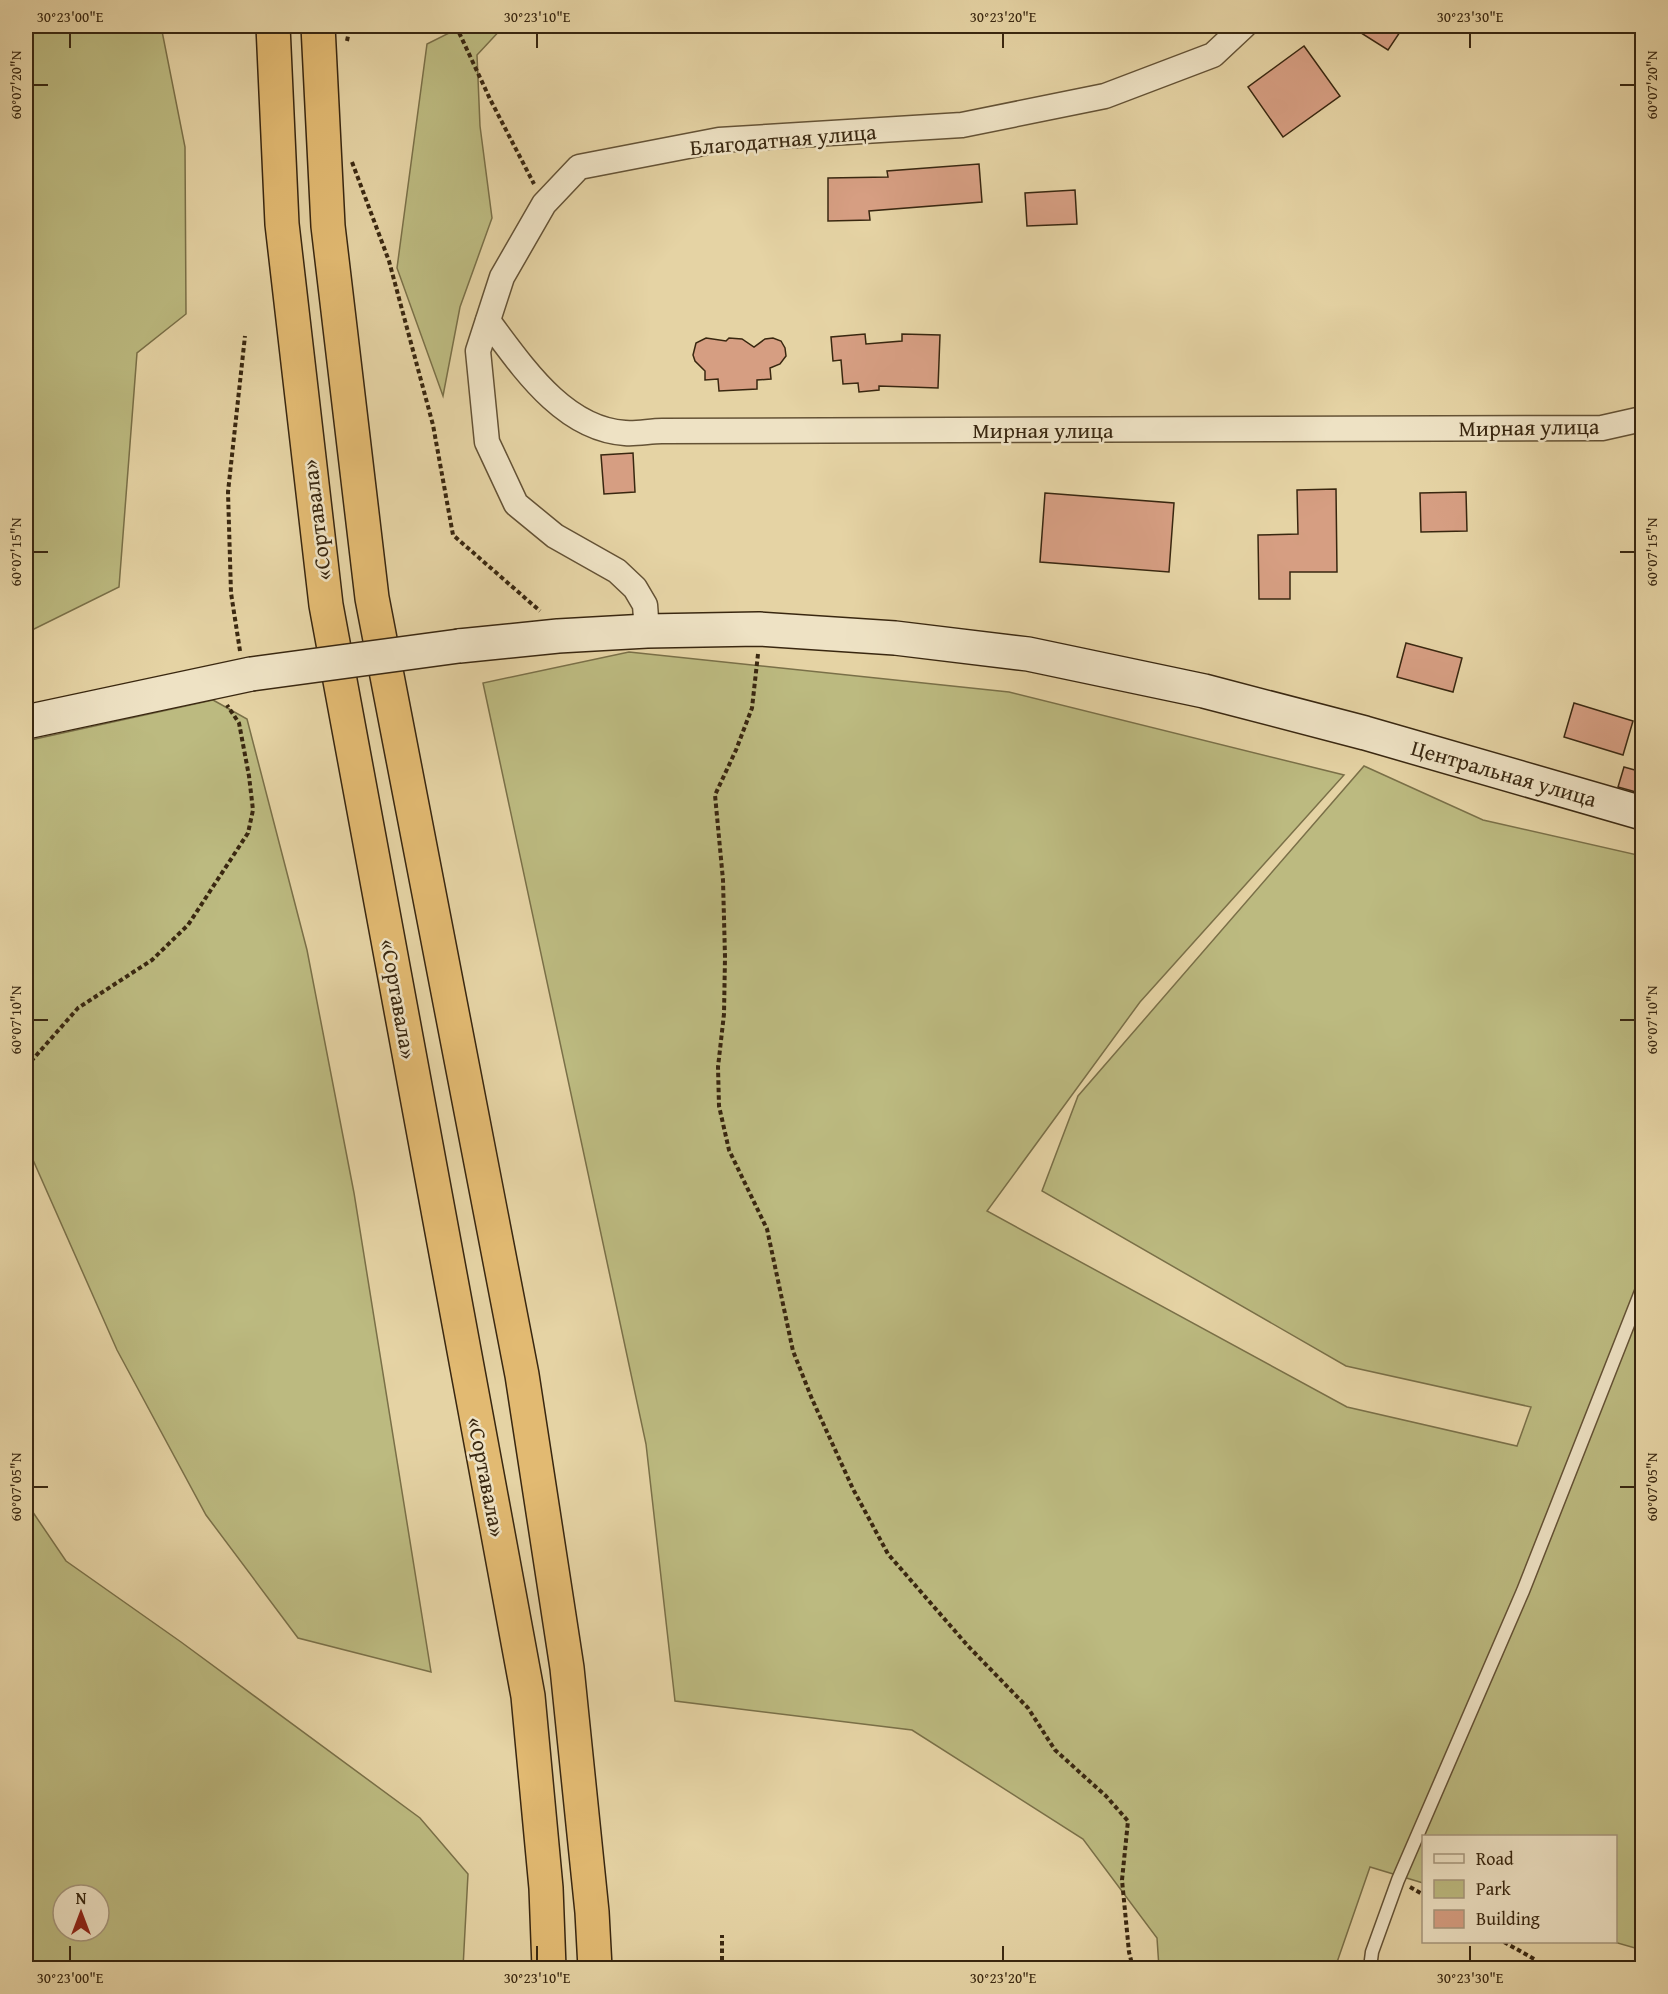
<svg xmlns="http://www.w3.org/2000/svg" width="1668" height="1994" font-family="'Gentium Book Plus',serif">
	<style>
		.green { fill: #bcba80; stroke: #7a7048; stroke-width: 1.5; fill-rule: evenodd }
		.building { fill: #d69e82; stroke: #392710; stroke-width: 1.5 }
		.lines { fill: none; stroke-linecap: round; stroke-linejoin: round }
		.lane-casing { stroke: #645235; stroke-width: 15 }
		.street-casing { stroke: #645235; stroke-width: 27 }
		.secondary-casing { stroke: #392710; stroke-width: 36 }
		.highway-casing { stroke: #392710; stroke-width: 36 }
		.path { stroke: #392710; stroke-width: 4; stroke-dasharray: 4.5 3; stroke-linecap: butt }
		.lane { stroke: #eee2c4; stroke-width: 12 }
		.street { stroke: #eee2c4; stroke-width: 24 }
		.secondary { stroke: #eee2c4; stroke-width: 33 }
		.highway { stroke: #e2ba72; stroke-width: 33 }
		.secondary-bridge-casing { stroke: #392710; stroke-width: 36; stroke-linecap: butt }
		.secondary-bridge { stroke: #eee2c4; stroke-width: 33 }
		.ticks { fill: none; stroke: #392710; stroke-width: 2 }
		.labels { text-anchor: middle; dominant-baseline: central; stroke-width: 5; stroke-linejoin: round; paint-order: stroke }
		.street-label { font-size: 22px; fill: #392710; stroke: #eee2c4 }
		.neatline { fill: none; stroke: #392710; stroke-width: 2 }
		.ticks-label { font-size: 15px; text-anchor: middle; fill: #392710 }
	</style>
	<rect width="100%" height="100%" fill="#e5d3a4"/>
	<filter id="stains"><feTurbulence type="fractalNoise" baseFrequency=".00333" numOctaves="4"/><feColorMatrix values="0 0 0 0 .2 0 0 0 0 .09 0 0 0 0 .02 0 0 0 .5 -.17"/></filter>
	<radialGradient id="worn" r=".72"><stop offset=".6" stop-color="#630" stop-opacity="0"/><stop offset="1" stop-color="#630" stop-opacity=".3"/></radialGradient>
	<g class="green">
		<polygon points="26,26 161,26 185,147 186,314 137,353 119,587 26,633"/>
		<polygon points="463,26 504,26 477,55 480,126 492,218 460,307 443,396 397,268 427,44"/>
		<polygon points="629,652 1009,692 1344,775 1140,1002 987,1211 1347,1407 1517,1446 1531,1407 1346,1366 1042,1191 1078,1096 1364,766 1483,820 1642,856 1642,1950 1614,1942 1616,1836 1424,1836 1423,1883 1370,1867 1335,1968 1159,1968 1157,1938 1083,1839 912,1730 675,1701 646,1444 483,683"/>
		<polygon points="213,700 247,719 307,950 354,1193 431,1672 298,1638 206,1515 117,1350 26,1144 26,741"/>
		<path d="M 26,1502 L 66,1561 L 181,1642 L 420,1818 L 468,1874 L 463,1968 L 26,1968 ZM 63,1895 L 99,1895 L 99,1931 L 63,1931 Z"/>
	</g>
	<g class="building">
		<polygon points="1350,26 1404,26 1388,50"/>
		<polygon points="1304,46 1340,96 1283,137 1248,87"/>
		<polygon points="979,164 982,202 869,211 870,220 828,221 828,178 888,177 887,171"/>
		<polygon points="1075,190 1077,224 1027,226 1025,193"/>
		<polygon points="865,334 866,344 902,341 902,334 940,335 938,388 879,386 879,390 859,392 858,383 843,384 841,360 833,361 831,337"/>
		<polygon points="706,338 726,341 729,338 742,339 754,347 765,339 773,338 781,341 785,348 786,356 780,364 770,368 771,379 757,380 757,389 719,391 718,379 705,380 705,371 695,361 693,355 696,343"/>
		<polygon points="633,453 635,492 604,494 601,455"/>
		<polygon points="1336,489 1337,572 1290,572 1290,599 1259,599 1258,535 1298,534 1297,490"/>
		<polygon points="1466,492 1467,531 1421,532 1420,493"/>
		<polygon points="1045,493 1174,503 1169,572 1040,562"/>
		<polygon points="1406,643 1462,658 1453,692 1397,677"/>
		<polygon points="1574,703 1633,721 1623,755 1564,737"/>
		<polygon points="1624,767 1642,772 1636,792 1618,787"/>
	</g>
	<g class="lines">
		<g class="lane-casing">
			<polyline id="lane" points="1370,1968 1372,1952 1398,1880 1523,1591 1642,1289"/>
		</g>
		<g class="street-casing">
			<g id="street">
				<path d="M 488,321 C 522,366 563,429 625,433 C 637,434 650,431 662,431 L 1602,428 L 1642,419"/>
				<polyline points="647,631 645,605 635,588 617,571 555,536 516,504 487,442 478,351 502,277 544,204 579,167 719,140 962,125 1105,96 1213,55 1244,26"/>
			</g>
		</g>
		<g class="secondary-casing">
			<g id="secondary">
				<polyline points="459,646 558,636 647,631 759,629 895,638 1028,654 1204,691 1365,733 1642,813"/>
				<polyline points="26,722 251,674"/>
			</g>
		</g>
		<g class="highway-casing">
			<g id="highway">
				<polyline points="273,26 282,224 326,605 528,1696 546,1888 549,1968"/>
				<polyline points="318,26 328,226 372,598 522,1375 567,1668 592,1912 595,1968"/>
			</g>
		</g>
		<g class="path">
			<polyline points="456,26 490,99 534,184"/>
			<polyline points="347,41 350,26"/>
			<polyline points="352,162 389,261 433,425 453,535 540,611"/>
			<polyline points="240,651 231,593 228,492 245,336"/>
			<polyline points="758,654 752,708 736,750 715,795 723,880 725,957 724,1014 718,1067 719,1106 729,1150 767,1229 793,1351 812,1399 853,1489 888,1554 968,1646 1028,1708 1055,1750 1106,1796 1128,1821 1122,1880 1129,1952 1133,1968"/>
			<polyline points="26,1067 78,1008 152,960 188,925 248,833 253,810 249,776 239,723 227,705"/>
			<polyline points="1410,1887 1424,1895"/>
			<polyline points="1504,1942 1536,1960"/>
			<polyline points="722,1968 722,1935"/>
		</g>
		<use href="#lane" class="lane"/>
		<use href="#street" class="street"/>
		<use href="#secondary" class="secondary"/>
		<use href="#highway" class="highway"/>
		<g class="secondary-bridge-casing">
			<polyline id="secondary-bridge" points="251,674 459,646"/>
		</g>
		<use href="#secondary-bridge" class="secondary-bridge"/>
	</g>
	<path class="ticks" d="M 70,33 L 70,48M 537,33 L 537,48M 1003,33 L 1003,48M 1470,33 L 1470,48M 33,85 L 48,85M 1620,85 L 1635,85M 33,552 L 48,552M 1620,552 L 1635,552M 33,1020 L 48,1020M 1620,1020 L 1635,1020M 33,1487 L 48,1487M 1620,1487 L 1635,1487M 70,1946 L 70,1961M 537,1946 L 537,1961M 1003,1946 L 1003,1961M 1470,1946 L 1470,1961"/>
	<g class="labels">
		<g class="street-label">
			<text transform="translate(783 139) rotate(-5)">Благодатная улица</text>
			<text transform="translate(1529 427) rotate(-1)">Мирная улица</text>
			<text x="1043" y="430">Мирная улица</text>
			<text transform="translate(316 520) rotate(-97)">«Сортавала»</text>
			<text transform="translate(1504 773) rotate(16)">Центральная улица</text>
			<text transform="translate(399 999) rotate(80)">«Сортавала»</text>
			<text transform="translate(487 1477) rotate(79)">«Сортавала»</text>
		</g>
	</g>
	<rect width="1668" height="1994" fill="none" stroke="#e5d3a4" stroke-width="66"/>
	<rect x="1422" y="1835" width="195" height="108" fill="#eee2c4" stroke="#a6977c" stroke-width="1.5"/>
	<rect x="1434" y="1854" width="30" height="9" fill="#eee2c4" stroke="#a6977c" stroke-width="1.5"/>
	<text x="1476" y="1865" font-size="18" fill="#392710">Road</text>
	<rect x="1434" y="1880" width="30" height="18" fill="#bcba80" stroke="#a6977c" stroke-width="1.5"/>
	<text x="1476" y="1895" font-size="18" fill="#392710">Park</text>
	<rect x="1434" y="1910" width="30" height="18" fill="#d69e82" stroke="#a6977c" stroke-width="1.5"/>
	<text x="1476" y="1925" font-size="18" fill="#392710">Building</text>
	<g transform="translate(81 1913)"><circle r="28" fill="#eee2c4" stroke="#a6977c" stroke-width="1.5"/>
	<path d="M0-4.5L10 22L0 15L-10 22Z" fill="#8f2418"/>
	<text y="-9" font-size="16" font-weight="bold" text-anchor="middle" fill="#392710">N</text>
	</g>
	<rect x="33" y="33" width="1602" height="1928" class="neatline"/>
	<g class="ticks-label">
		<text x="70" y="22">30°23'00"E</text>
		<text x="537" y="22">30°23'10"E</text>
		<text x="1003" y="22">30°23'20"E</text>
		<text x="1470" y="22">30°23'30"E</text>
		<text transform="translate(16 85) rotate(-90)" y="5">60°07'20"N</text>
		<text transform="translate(1652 85) rotate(-90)" y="5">60°07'20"N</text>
		<text transform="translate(16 552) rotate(-90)" y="5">60°07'15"N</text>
		<text transform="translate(1652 552) rotate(-90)" y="5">60°07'15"N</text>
		<text transform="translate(16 1020) rotate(-90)" y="5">60°07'10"N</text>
		<text transform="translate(1652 1020) rotate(-90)" y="5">60°07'10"N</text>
		<text transform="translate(16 1487) rotate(-90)" y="5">60°07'05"N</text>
		<text transform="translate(1652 1487) rotate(-90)" y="5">60°07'05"N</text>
		<text x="70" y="1983">30°23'00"E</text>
		<text x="537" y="1983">30°23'10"E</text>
		<text x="1003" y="1983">30°23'20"E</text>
		<text x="1470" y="1983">30°23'30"E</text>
	</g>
	<rect width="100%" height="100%" filter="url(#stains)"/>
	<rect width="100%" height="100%" fill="url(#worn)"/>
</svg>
